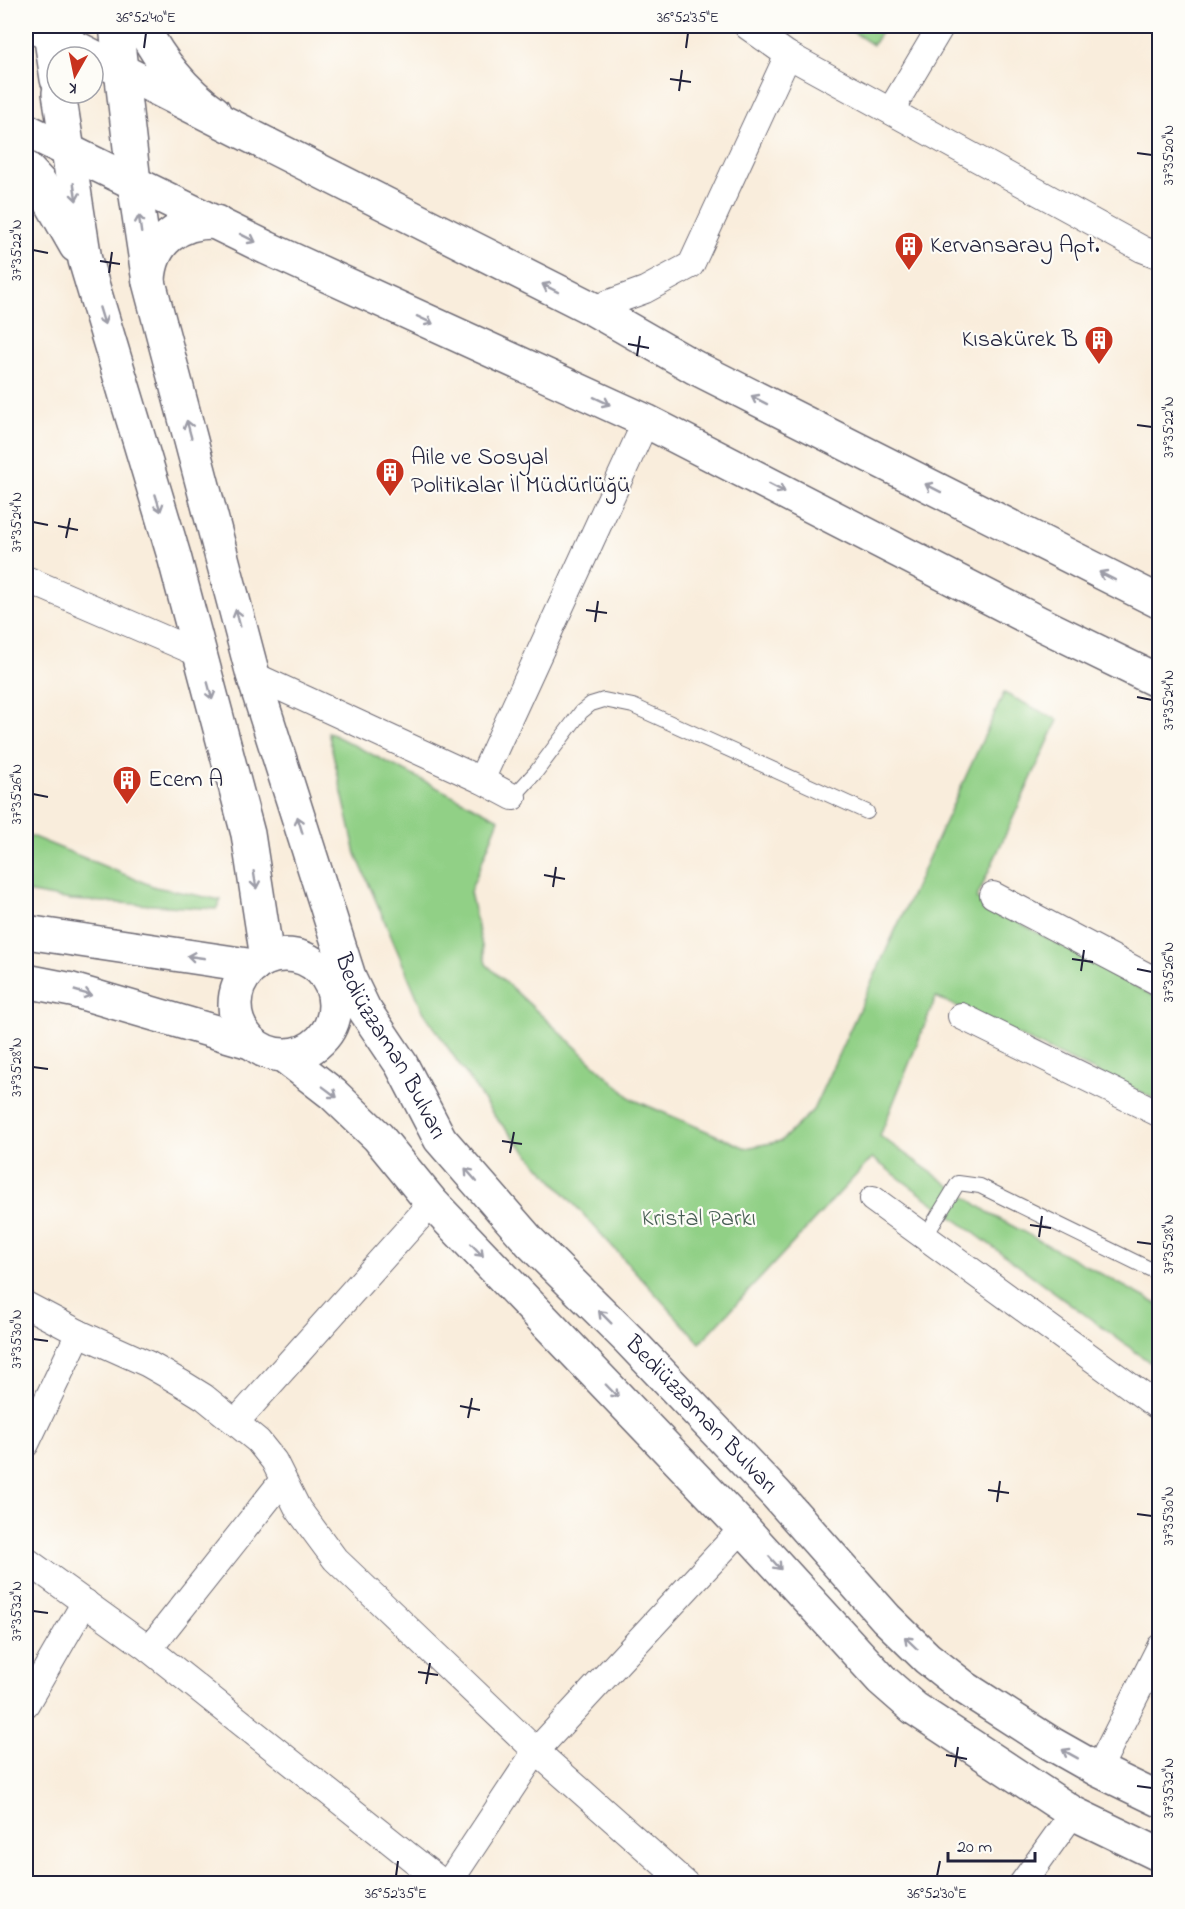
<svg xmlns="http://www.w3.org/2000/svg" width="1185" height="1909" font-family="'Indie Flower',sans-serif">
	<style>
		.green { fill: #91d086; stroke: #5a7960; stroke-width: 1.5 }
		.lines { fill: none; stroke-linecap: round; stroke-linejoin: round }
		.lane-casing { stroke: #6d6973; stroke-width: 16 }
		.street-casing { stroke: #6d6973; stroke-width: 28 }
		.secondary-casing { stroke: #6d6973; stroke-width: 36 }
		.primary-casing { stroke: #6d6973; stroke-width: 36 }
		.lane { stroke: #fff; stroke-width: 14 }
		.street { stroke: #fff; stroke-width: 26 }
		.secondary { stroke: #fff; stroke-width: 33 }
		.primary { stroke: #fff; stroke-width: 33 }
		.oneway { stroke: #9c9ca7 }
		.ticks { fill: none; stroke: #22223b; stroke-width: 2 }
		.labels { text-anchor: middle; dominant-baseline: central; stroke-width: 4.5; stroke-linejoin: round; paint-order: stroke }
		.poi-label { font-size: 24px; fill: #22223b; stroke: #fdfcf7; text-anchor: start }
		.street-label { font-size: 24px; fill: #22223b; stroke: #fdfcf7 }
		.park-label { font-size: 24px; fill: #495f55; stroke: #fdfcf7 }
		.neatline { fill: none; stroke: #22223b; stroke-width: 2 }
		.ticks-label { font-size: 15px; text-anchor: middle; fill: #22223b }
	</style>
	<rect width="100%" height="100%" fill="#fdfcf7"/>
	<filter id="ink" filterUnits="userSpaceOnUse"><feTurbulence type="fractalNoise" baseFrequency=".0167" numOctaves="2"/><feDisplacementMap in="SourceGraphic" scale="12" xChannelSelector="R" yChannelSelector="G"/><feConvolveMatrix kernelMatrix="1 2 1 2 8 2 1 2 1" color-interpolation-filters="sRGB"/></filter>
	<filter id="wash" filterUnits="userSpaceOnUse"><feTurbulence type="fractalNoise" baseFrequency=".008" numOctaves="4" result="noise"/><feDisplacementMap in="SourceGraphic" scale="24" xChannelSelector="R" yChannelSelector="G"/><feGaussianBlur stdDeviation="1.35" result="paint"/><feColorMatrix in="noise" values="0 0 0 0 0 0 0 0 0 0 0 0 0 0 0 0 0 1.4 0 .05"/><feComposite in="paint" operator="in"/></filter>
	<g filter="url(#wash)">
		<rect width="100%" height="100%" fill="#f9eddc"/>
		<g class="green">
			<polygon points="844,26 885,26 873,45"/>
			<polygon points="1004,693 1058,720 976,899 1159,999 1159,1101 936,997 880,1136 992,1215 1159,1305 1159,1369 872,1158 700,1343 495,1117 423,1011 356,854 328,732 499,819 470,892 486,964 632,1099 746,1148 781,1141 813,1110"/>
			<polygon points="26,834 155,887 221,900 216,909 71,900 26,892"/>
		</g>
	</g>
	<g filter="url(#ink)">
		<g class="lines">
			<g class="lane-casing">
				<g id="lane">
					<polyline points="513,797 536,772 581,712 591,704 604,700 633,706 867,812"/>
					<polyline points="925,1237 958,1183 980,1186 1160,1274"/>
				</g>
			</g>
			<g class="street-casing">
				<g id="street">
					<polyline points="747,26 788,55 1142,249 1160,256"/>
					<polyline points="891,110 941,26"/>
					<polyline points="593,309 645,290 691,265 788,55"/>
					<polyline points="26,579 200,654"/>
					<polyline points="253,675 481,780 646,421"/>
					<polyline points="481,780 513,797"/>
					<polyline points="993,895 1160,983"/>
					<polyline points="961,1016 1160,1114"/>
					<polyline points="873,1199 1160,1408"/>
					<polyline points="26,1305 79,1333 148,1364 183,1384 204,1397 258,1441 274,1461 298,1509 335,1559 536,1751 686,1884"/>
					<polyline points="236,1422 432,1203"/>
					<polyline points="26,1444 79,1333"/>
					<polyline points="26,1560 149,1649 444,1884"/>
					<polyline points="149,1649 283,1480"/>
					<polyline points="26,1704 85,1602"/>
					<polyline points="1098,1770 1160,1647"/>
					<polyline points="448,1884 536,1751 743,1528"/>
					<polyline points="1022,1884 1073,1813"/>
				</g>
			</g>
			<g class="secondary-casing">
				<g id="secondary">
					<polyline points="49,26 57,79"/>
					<path id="s1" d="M 116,26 L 134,182 L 149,282 L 253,675 L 350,980 L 364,1009 L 401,1064 L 440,1139 L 530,1242 L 629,1340 L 776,1494 L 886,1618 L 927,1658 L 965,1688 L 1052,1744 L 1098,1770 L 1160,1800"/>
					<path d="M 142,26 C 159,59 183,90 214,112"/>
					<polyline points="59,93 85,260 174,556 248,834 267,958"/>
					<polyline points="26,168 40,183 76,246"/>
					<path d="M 149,280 C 151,241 179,221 216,222"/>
					<polyline points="26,932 254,966"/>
					<circle cx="285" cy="1005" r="50"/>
					<polyline points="26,981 72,990 250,1042"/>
					<polyline points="284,1056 333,1094 378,1137 432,1203 743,1528 882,1680 914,1708 1073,1813 1160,1855"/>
				</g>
			</g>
			<g class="primary-casing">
				<g id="primary">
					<polyline points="33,26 593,309 694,367 1160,602"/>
					<polyline points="26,130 267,248 646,421 1039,623 1160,682"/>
				</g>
			</g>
			<use href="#lane" class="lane"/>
			<use href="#street" class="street"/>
			<use href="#secondary" class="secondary"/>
			<use href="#primary" class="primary"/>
		</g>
		<defs><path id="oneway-shaft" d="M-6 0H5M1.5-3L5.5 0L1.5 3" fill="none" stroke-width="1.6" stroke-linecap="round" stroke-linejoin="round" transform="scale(1.5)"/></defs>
		<g class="oneway">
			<use href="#oneway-shaft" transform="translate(75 192) rotate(81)"/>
			<use href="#oneway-shaft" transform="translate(140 224) rotate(-98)"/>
			<use href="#oneway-shaft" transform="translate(248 238) rotate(27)"/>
			<use href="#oneway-shaft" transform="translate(550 288) rotate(-153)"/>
			<use href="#oneway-shaft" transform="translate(102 316) rotate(73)"/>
			<use href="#oneway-shaft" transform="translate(425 320) rotate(25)"/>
			<use href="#oneway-shaft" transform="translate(759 400) rotate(-153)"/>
			<use href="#oneway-shaft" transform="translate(602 401) rotate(25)"/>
			<use href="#oneway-shaft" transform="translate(189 429) rotate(-105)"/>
			<use href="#oneway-shaft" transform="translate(777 488) rotate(27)"/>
			<use href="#oneway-shaft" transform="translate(933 488) rotate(-153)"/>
			<use href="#oneway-shaft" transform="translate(158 503) rotate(73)"/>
			<use href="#oneway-shaft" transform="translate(1107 576) rotate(-153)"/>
			<use href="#oneway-shaft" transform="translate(238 618) rotate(-105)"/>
			<use href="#oneway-shaft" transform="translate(210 691) rotate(75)"/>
			<use href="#oneway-shaft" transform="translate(300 825) rotate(-107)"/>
			<use href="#oneway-shaft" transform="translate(255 880) rotate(81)"/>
			<use href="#oneway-shaft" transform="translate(196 957) rotate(-172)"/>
			<use href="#oneway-shaft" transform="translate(83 993) rotate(16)"/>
			<use href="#oneway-shaft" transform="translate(330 1092) rotate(37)"/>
			<use href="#oneway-shaft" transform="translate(471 1175) rotate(-131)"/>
			<use href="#oneway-shaft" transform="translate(477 1250) rotate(46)"/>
			<use href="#oneway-shaft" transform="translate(605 1317) rotate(-135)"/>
			<use href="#oneway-shaft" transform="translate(612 1391) rotate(46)"/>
			<use href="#oneway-shaft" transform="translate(775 1563) rotate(48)"/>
			<use href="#oneway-shaft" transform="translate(911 1643) rotate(-136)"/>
			<use href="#oneway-shaft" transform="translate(1070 1754) rotate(-151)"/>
		</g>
	</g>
	<path class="ticks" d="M 144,48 L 146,33M 686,48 L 688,33M 670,79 L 691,82M 679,91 L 682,70M 1137,153 L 1152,155M 33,250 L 48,253M 100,261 L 120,264M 109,273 L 112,252M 628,344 L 649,348M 637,356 L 640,336M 1137,425 L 1152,427M 33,522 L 48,525M 58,526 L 78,530M 66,538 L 70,518M 586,610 L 607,613M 595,622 L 598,601M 1137,697 L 1152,700M 33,794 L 48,797M 544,875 L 565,879M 553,887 L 556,867M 1072,959 L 1093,962M 1137,969 L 1152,972M 1081,971 L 1084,950M 33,1067 L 48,1069M 502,1141 L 522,1144M 510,1153 L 514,1132M 1030,1225 L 1051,1228M 1039,1237 L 1042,1216M 1137,1242 L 1152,1244M 33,1339 L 48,1341M 460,1406 L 480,1410M 468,1418 L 472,1398M 988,1490 L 1009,1493M 997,1502 L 1000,1481M 1137,1514 L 1152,1516M 33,1611 L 48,1613M 418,1672 L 438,1675M 426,1684 L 430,1663M 946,1755 L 967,1759M 955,1767 L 958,1747M 1137,1786 L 1152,1788M 396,1876 L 398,1861M 937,1876 L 940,1861"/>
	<defs>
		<g id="building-pin" transform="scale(1.5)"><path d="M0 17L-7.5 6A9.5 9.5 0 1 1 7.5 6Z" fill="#c8321e" stroke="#fdfcf7"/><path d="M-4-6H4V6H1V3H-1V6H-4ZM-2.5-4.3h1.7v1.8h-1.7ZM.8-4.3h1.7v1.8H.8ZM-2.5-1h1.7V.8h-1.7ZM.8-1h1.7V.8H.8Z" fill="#fff"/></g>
	</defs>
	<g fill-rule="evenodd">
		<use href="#building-pin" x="909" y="246"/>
		<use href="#building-pin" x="1099" y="340"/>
		<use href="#building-pin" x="390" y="472"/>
		<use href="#building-pin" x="127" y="780"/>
	</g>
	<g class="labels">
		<g class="poi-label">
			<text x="930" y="246">Kervansaray Apt.</text>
			<text x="1078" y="340" text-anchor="end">Kısakürek B</text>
			<text x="411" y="458">Aile ve Sosyal<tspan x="411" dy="28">Politikalar İl Müdürlüğü</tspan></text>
			<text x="148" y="780">Ecem A</text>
		</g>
		<g class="street-label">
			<text stroke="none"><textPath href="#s1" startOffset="1062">Bediüzzaman Bulvarı</textPath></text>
			<text stroke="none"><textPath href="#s1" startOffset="1548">Bediüzzaman Bulvarı</textPath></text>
		</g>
		<g class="park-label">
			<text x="699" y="1219">Kristal Parkı</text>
		</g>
	</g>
	<rect width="1185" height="1909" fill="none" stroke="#fdfcf7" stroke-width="66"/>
	<g transform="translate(75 75) rotate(189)"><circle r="28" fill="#fdfcf7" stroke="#a5a5ac" stroke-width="1.5"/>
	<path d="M0-4.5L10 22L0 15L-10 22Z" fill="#c8321e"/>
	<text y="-9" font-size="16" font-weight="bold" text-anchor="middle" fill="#22223b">K</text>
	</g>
	<path d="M948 1852v9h87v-9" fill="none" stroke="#22223b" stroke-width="3"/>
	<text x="957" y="1852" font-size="18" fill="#22223b" stroke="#fdfcf7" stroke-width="4.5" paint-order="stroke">20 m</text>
	<rect x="33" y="33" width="1119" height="1843" class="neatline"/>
	<g class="ticks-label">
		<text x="146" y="22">36°52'40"E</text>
		<text x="688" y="22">36°52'35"E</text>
		<text transform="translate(1168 155) rotate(-90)" y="5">37°35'20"N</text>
		<text transform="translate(16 250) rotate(-90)" y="5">37°35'22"N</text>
		<text transform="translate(1168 427) rotate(-90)" y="5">37°35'22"N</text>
		<text transform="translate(16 522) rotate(-90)" y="5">37°35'24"N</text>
		<text transform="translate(1168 700) rotate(-90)" y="5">37°35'24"N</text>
		<text transform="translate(16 794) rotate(-90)" y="5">37°35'26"N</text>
		<text transform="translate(1168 972) rotate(-90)" y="5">37°35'26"N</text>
		<text transform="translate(16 1067) rotate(-90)" y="5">37°35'28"N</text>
		<text transform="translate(1168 1244) rotate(-90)" y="5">37°35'28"N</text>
		<text transform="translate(16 1339) rotate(-90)" y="5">37°35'30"N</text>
		<text transform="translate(1168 1516) rotate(-90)" y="5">37°35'30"N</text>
		<text transform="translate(16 1611) rotate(-90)" y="5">37°35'32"N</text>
		<text transform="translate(1168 1788) rotate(-90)" y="5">37°35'32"N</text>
		<text x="396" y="1898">36°52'35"E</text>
		<text x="937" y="1898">36°52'30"E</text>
	</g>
</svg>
